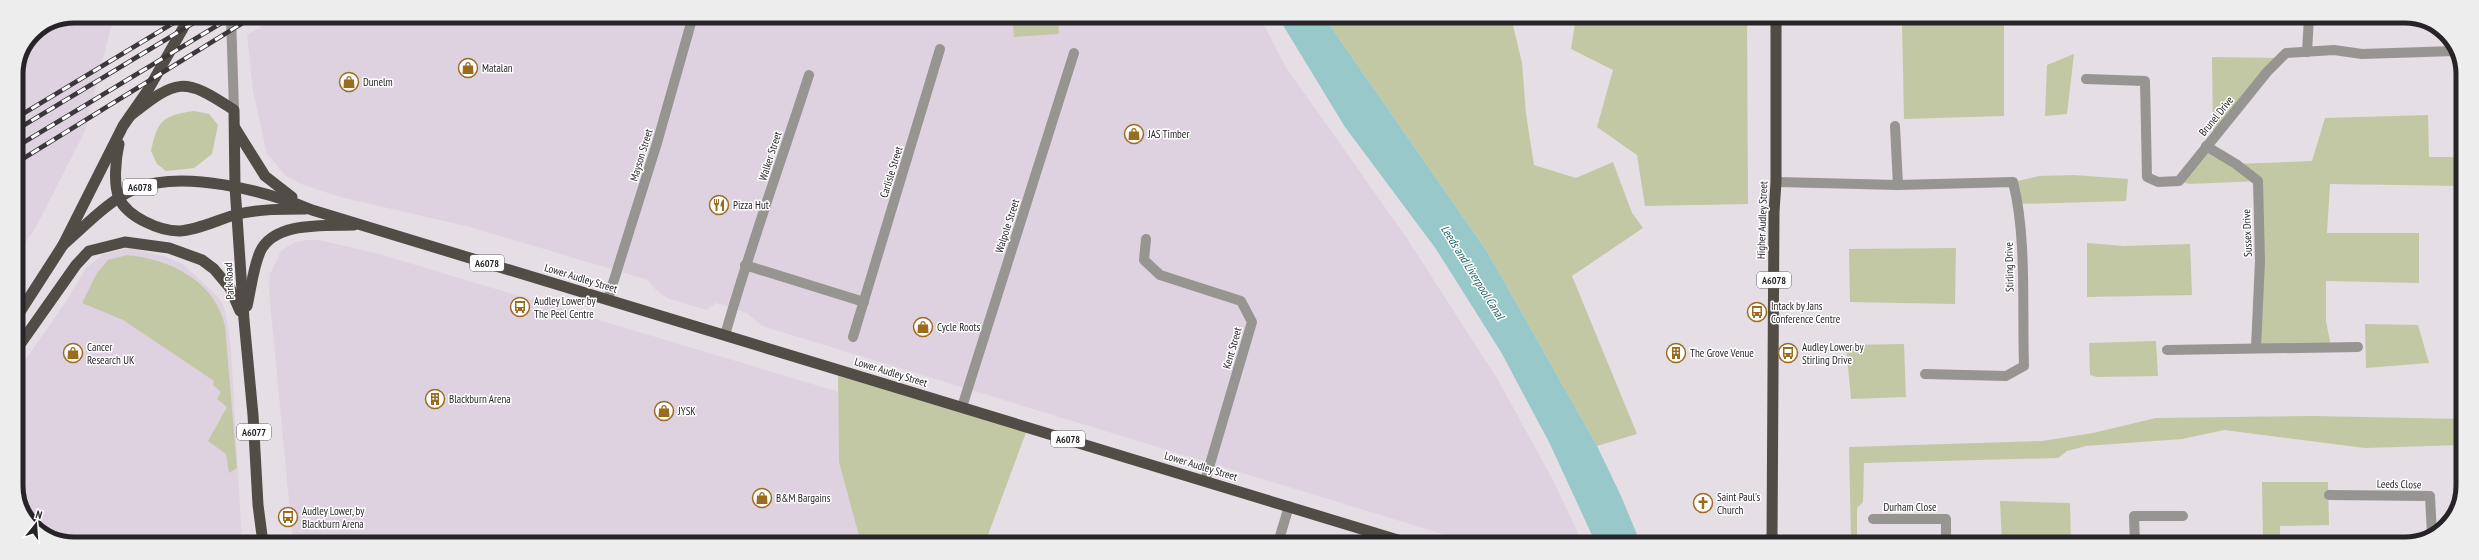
<svg xmlns="http://www.w3.org/2000/svg" width="2479" height="560" font-family="'PT Sans Narrow',sans-serif">
	<style>
		.built { fill: #ded2e0 }
		.green { fill: #c2c8a4 }
		.water { fill: #98c8ca }
		.lines { fill: none; stroke-linecap: round; stroke-linejoin: round }
		.minor { stroke: #979591; stroke-width: 10 }
		.trunk { stroke: #524c46; stroke-width: 11 }
		.rail-casing { stroke: #3b383b; stroke-width: 4.5 }
		.rail { stroke: #fff; stroke-width: 3; stroke-dasharray: 9; stroke-linecap: butt }
		.labels { text-anchor: middle; dominant-baseline: central; stroke-width: 3; stroke-linejoin: round; paint-order: stroke }
		.shield { fill: #fff; stroke: #686668; stroke-width: 1 }
		.shield-label { font-size: 10px; font-weight: bold; fill: #272427 }
		.poi-label { font-size: 11px; fill: #272427; stroke: #fff; text-anchor: start }
		.street-label { font-size: 11px; fill: #272427; stroke: #fff }
		.water-label { font-size: 12px; font-style: italic; fill: #216164; stroke: #fff }
		.rim { fill: none; stroke: #272427; stroke-width: 5 }
	</style>
	<rect width="100%" height="100%" fill="#e5dee5"/>
	<g class="built">
		<polygon points="74,16 117,16 111,27 85,131 36,227 16,256 16,74 33,33"/>
		<polygon points="279,16 1260,17 1285,66 1406,237 1498,380 1554,482 1583,544 1475,544 762,326 747,313 716,303 706,310 667,298 655,289 648,280 470,227 340,197 301,184 286,176 267,154 253,91 247,35"/>
		<polygon points="306,240 319,240 379,254 849,395 877,543 293,543 269,291 270,274 281,251 293,243"/>
		<polygon points="129,248 163,256 183,264 220,299 226,314 231,350 242,543 63,543 31,524 16,493 16,373 66,302 86,268 104,254"/>
	</g>
	<g class="green">
		<polygon points="1058,16 1059,34 1014,37 1012,16"/>
		<polygon points="1324,17 1511,17 1522,63 1526,114 1534,165 1576,178 1613,162 1632,213 1643,228 1572,276 1637,434 1597,446 1488,253"/>
		<polygon points="1576,17 1747,17 1748,204 1645,206 1637,155 1597,127 1613,70 1571,49"/>
		<polygon points="2005,17 2074,17 2004,25 2004,116 1904,119 1902,23 2003,25"/>
		<polygon points="2362,17 2416,17 2428,24 2362,25"/>
		<polygon points="2074,54 2067,114 2045,116 2047,65"/>
		<polygon points="2212,57 2279,58 2213,137"/>
		<path d="M 194,111 L 209,114 L 218,125 L 212,154 L 194,168 L 166,171 L 157,164 L 151,151 C 157,121 163,115 194,111 Z"/>
		<polygon points="2428,115 2429,157 2463,157 2463,186 2330,184 2327,233 2419,233 2419,283 2326,281 2326,321 2331,347 2256,347 2258,181 2189,184 2179,181 2206,146 2236,164 2312,161 2325,118"/>
		<polygon points="2074,175 2128,179 2126,201 2019,204 2013,182 2039,176"/>
		<polygon points="2087,243 2124,246 2190,244 2192,295 2087,297"/>
		<polygon points="1956,248 1955,304 1850,302 1849,249"/>
		<path d="M 127,255 C 170,259 215,281 225,326 L 237,468 L 229,473 L 226,454 L 208,441 L 227,407 L 217,399 L 221,392 L 213,385 L 214,381 L 123,320 L 82,303 L 97,273 L 108,260 Z"/>
		<polygon points="2365,324 2418,325 2429,363 2366,368"/>
		<polygon points="2156,341 2158,376 2097,377 2090,375 2089,343"/>
		<polygon points="1904,344 1906,397 1851,399 1846,345"/>
		<polygon points="838,370 1028,427 985,543 861,543 839,462"/>
		<polygon points="2314,416 2462,419 2462,445 2365,448 2224,430 2182,439 2086,446 2067,451 2058,458 1864,463 1863,502 1857,508 1857,540 1851,540 1849,447 2042,441 2093,433 2156,418"/>
		<polygon points="2262,482 2328,482 2329,525 2280,526 2280,544 2263,544"/>
		<polygon points="2000,501 2070,503 2071,544 2002,544"/>
	</g>
	<polygon class="water" points="1278,17 1324,17 1488,253 1597,446 1621,496 1641,544 1596,544 1550,444 1501,352 1436,249 1345,127"/>
	<g class="lines">
		<g class="minor">
			<polyline points="231,16 234,110"/>
			<polyline points="2307,52 2309,17"/>
			<polyline points="2086,79 2145,81 2147,177 2158,182 2179,181 2267,72 2286,53 2334,50 2362,54 2455,51"/>
			<polyline points="1895,126 1898,185"/>
			<polyline points="2206,146 2236,164 2258,181 2260,261 2256,347"/>
			<path d="M 1776,182 L 1898,185 L 2013,182 C 2027,236 2022,310 2024,366 L 2006,376 L 1925,374"/>
			<polyline points="1146,239 1144,260 1160,275 1241,301 1252,322 1205,481"/>
			<polyline points="745,265 864,302"/>
			<polyline points="608,299 657,143 693,16"/>
			<path d="M 725,335 C 750,247 781,162 809,75"/>
			<polyline points="853,337 940,49"/>
			<polyline points="2167,350 2358,347"/>
			<polyline points="962,407 1074,53"/>
			<polyline points="2329,495 2430,496 2432,535"/>
			<polyline points="1873,519 1946,519 1946,544"/>
			<polyline points="1278,543 1289,506"/>
			<polyline points="2135,544 2134,516 2183,516"/>
		</g>
		<g class="trunk">
			<path d="M 130,116 C 177,79 183,76 234,110 L 235,187 L 244,320 L 253,415 L 258,505 L 263,543"/>
			<polyline points="235,128 265,176 292,197"/>
			<path d="M 119,144 C 116,157 113,184 119,198 C 127,217 160,231 179,231 C 199,230 219,219 238,214 C 260,209 283,209 305,209"/>
			<path d="M 63,245 C 85,226 109,200 135,189 C 183,169 266,191 312,210 L 1411,544"/>
			<path d="M 247,306 C 251,289 253,268 260,252 C 274,221 326,226 354,225"/>
			<polyline points="16,318 63,245 123,126 148,90 190,16"/>
			<polyline points="16,350 76,265 89,251 125,242 169,248 202,260 214,269 230,288 240,311"/>
			<polyline points="1770,544 1772,539 1774,212 1776,182 1776,17"/>
		</g>
		<g class="rail-casing">
			<g id="rail">
				<polyline points="16,118 185,16"/>
				<polyline points="16,130 205,16"/>
				<polyline points="16,147 233,16"/>
				<polyline points="16,163 254,16"/>
			</g>
		</g>
		<use href="#rail" class="rail"/>
	</g>
	<defs>
		<g id="shop-ring" transform="scale(1)"><circle r="9.5" fill="#fff" stroke="#9b6c1e" stroke-width="1.5"/><path d="M-5-2.5h2.3a2.7 3.5 0 0 1 5.4 0H5L5.5 6h-11ZM-1.5-2.5h3a1.5 2.3 0 0 0-3 0Z" fill="#9b6c1e"/></g>
		<g id="restaurant-ring" transform="scale(1)"><circle r="9.5" fill="#fff" stroke="#9b6c1e" stroke-width="1.5"/><path d="M-5-6h1v4h1v-4h1v4h1v-4h1v5L-1.5 .5V6h-2V.5L-5-1ZM5-6V6H3V1.5H1.5Q1.5-4 5-6Z" fill="#9b6c1e"/></g>
		<g id="bus-ring" transform="scale(1)"><circle r="9.5" fill="#fff" stroke="#9b6c1e" stroke-width="1.5"/><path d="M-5-6H5V4H4V6H2V4H-2V6H-4V4H-5ZM-3.5-4V0h7V-4ZM-3.5 1.2v1.5H-2V1.2ZM2 1.2v1.5H3.5V1.2Z" fill="#9b6c1e"/></g>
		<g id="building-ring" transform="scale(1)"><circle r="9.5" fill="#fff" stroke="#9b6c1e" stroke-width="1.5"/><path d="M-4-6H4V6H1V3H-1V6H-4ZM-2.5-4.3h1.7v1.8h-1.7ZM.8-4.3h1.7v1.8H.8ZM-2.5-1h1.7V.8h-1.7ZM.8-1h1.7V.8H.8Z" fill="#9b6c1e"/></g>
		<g id="church-ring" transform="scale(1)"><circle r="9.5" fill="#fff" stroke="#9b6c1e" stroke-width="1.5"/><path d="M-1.2-6h2.4v3.5h3.3v2.4h-3.3V6h-2.4V-.1h-3.3v-2.4h3.3Z" fill="#9b6c1e"/></g>
	</defs>
	<g fill-rule="evenodd">
		<use href="#shop-ring" x="468" y="68"/>
		<use href="#shop-ring" x="349" y="82"/>
		<use href="#shop-ring" x="1134" y="134"/>
		<use href="#restaurant-ring" x="719" y="205"/>
		<use href="#bus-ring" x="520" y="307"/>
		<use href="#bus-ring" x="1757" y="312"/>
		<use href="#shop-ring" x="923" y="327"/>
		<use href="#shop-ring" x="73" y="353"/>
		<use href="#building-ring" x="1676" y="353"/>
		<use href="#bus-ring" x="1788" y="353"/>
		<use href="#building-ring" x="435" y="399"/>
		<use href="#shop-ring" x="664" y="411"/>
		<use href="#shop-ring" x="762" y="498"/>
		<use href="#church-ring" x="1703" y="503"/>
		<use href="#bus-ring" x="288" y="517"/>
	</g>
	<g class="labels">
		<g class="shield">
			<rect x="123" y="179" width="34" height="16" rx="3"/>
			<rect x="470" y="255" width="34" height="16" rx="3"/>
			<rect x="1757" y="272" width="34" height="16" rx="3"/>
			<rect x="237" y="424" width="34" height="16" rx="3"/>
			<rect x="1051" y="431" width="34" height="16" rx="3"/>
		</g>
		<g class="shield-label">
			<text x="140" y="187">A6078</text>
			<text x="487" y="263">A6078</text>
			<text x="1774" y="280">A6078</text>
			<text x="254" y="432">A6077</text>
			<text x="1068" y="439">A6078</text>
		</g>
		<g class="poi-label">
			<text x="482" y="68">Matalan</text>
			<text x="363" y="82">Dunelm</text>
			<text x="1148" y="134">JAS Timber</text>
			<text x="733" y="205">Pizza Hut</text>
			<text x="534" y="301">Audley Lower by<tspan x="534" dy="13">The Peel Centre</tspan></text>
			<text x="1771" y="306">Intack by Jans<tspan x="1771" dy="13">Conference Centre</tspan></text>
			<text x="937" y="327">Cycle Roots</text>
			<text x="87" y="347">Cancer<tspan x="87" dy="13">Research UK</tspan></text>
			<text x="1802" y="347">Audley Lower by<tspan x="1802" dy="13">Stirling Drive</tspan></text>
			<text x="1690" y="353">The Grove Venue</text>
			<text x="449" y="399">Blackburn Arena</text>
			<text x="678" y="411">JYSK</text>
			<text x="1717" y="497">Saint Paul's<tspan x="1717" dy="13">Church</tspan></text>
			<text x="776" y="498">B&amp;M Bargains</text>
			<text x="302" y="511">Audley Lower, by<tspan x="302" dy="13">Blackburn Arena</tspan></text>
		</g>
		<g class="street-label">
			<text transform="translate(2216 116) rotate(-51)">Brunel Drive</text>
			<text transform="translate(641 155) rotate(-73)">Mayson Street</text>
			<text transform="translate(770 156) rotate(-72)">Walker Street</text>
			<text transform="translate(891 172) rotate(-73)">Carlisle Street</text>
			<text transform="translate(1762 220) rotate(-88)">Higher Audley Street</text>
			<text transform="translate(1007 226) rotate(-72)">Walpole Street</text>
			<text transform="translate(2247 233) rotate(-92)">Sussex Drive</text>
			<text transform="translate(2009 267) rotate(-91)">Stirling Drive</text>
			<text transform="translate(581 278) rotate(17)">Lower Audley Street</text>
			<text transform="translate(229 281) rotate(-93)">Park Road</text>
			<text transform="translate(1232 348) rotate(-74)">Kent Street</text>
			<text transform="translate(891 372) rotate(17)">Lower Audley Street</text>
			<text transform="translate(1201 466) rotate(17)">Lower Audley Street</text>
			<text transform="translate(2399 484) rotate(1)">Leeds Close</text>
			<text x="1910" y="507">Durham Close</text>
		</g>
		<g class="water-label">
			<text transform="translate(1473 272) rotate(58)">Leeds and Liverpool Canal</text>
		</g>
	</g>
	<path d="M0 0H2479V560H0ZM74 23H2405A51 51 0 0 1 2456 74V486A51 51 0 0 1 2405 537H74A51 51 0 0 1 23 486V74A51 51 0 0 1 74 23Z" fill="#eeedee" fill-rule="evenodd"/>
	<path class="rim" d="M74 23H2405A51 51 0 0 1 2456 74V486A51 51 0 0 1 2405 537H74A51 51 0 0 1 23 486V74A51 51 0 0 1 74 23Z"/>
	<g transform="translate(36 524) rotate(17)" stroke="#ffffff" stroke-width="3" paint-order="stroke">
	<path d="M0-3L7 15L0 10L-7 15Z" fill="#272427"/>
	<text y="-6" font-size="11" font-weight="bold" text-anchor="middle" fill="#272427">N</text>
	</g>
</svg>
